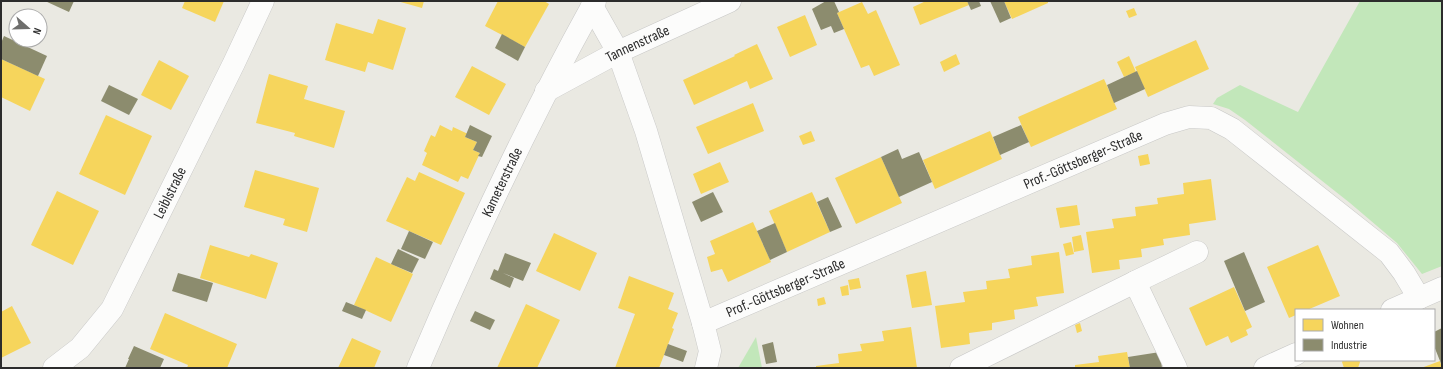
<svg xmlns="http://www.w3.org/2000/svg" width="1443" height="369" font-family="'Sofia Sans Condensed',sans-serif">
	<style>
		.green { fill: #c2e7ba }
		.homes { fill: #f6d55c }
		.industry { fill: #8c8c6e }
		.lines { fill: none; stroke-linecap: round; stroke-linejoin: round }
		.minor-casing { stroke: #c8c8c7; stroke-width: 23 }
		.minor { stroke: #fcfcfb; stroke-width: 22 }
		.labels { text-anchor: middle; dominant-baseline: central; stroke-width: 4; stroke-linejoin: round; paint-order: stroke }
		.street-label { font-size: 15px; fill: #2c2c2c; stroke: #fff }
	</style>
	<rect width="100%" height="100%" fill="#eae9e2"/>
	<g class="green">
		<polygon points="1360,1 1442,1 1442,266 1422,274 1397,243 1350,203 1245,120 1229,109 1213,104 1217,98 1240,85 1298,112"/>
		<polygon points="756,337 762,368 738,368"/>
	</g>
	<g class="homes">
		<polygon points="185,1 224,1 215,22 182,8"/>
		<polygon points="397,1 424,1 422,8"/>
		<polygon points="498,1 544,1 549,4 525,47 485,26"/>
		<polygon points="926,1 967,1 969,5 920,25 913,7"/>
		<polygon points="1004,1 1048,1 1048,3 1012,19"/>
		<polygon points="862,2 868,14 876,10 900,65 874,76 869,65 861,68 837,13"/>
		<polygon points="1134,8 1137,15 1129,18 1126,11"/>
		<polygon points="805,15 817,45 790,57 777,27"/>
		<polygon points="378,19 406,28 393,70 368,62 365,72 325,60 336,23 373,34"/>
		<polygon points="1196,40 1209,69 1148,97 1135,67"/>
		<polygon points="757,44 773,79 750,89 747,81 694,105 683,80 735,56 734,55"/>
		<polygon points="956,54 960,64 944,72 940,62"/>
		<polygon points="1129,56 1136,72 1124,77 1117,62"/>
		<polygon points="1,59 45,79 30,111 1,97"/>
		<polygon points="159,60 189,76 171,110 141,95"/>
		<polygon points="472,66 506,84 489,115 455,97"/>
		<polygon points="269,74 308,86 304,99 345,111 334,148 294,136 295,133 256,123"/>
		<polygon points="1104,79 1117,109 1031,147 1018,117"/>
		<polygon points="753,103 764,131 708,154 696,127"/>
		<polygon points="106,115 152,136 125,195 79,174"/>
		<polygon points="440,125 452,131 453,127 466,133 467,133 465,137 477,142 473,150 480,153 468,179 461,176 458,182 422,165 427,153 424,151 431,135 435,137"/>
		<polygon points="811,131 815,141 803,145 799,136"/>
		<polygon points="990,131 1002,159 935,189 923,160"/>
		<polygon points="1148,154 1150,164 1140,166 1138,156"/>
		<polygon points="881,157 902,203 856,224 835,178"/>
		<polygon points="720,162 729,182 701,194 693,174"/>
		<polygon points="255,170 319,188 307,232 283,225 285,219 244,207"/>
		<polygon points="419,172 465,193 441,245 386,221 407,177 415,181"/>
		<polygon points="1211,179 1216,220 1189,224 1190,235 1163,239 1164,245 1141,249 1142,257 1119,260 1120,269 1092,273 1086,232 1114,228 1112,219 1136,216 1135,207 1158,204 1157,198 1184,194 1183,183"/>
		<polygon points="57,191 99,211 73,265 31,245"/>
		<polygon points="812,192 830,232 787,252 769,211"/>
		<polygon points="1077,205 1080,225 1060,228 1056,208"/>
		<polygon points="753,222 771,262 728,282 722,269 711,272 707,257 715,254 710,241"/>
		<polygon points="554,233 597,253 580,291 536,271"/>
		<polygon points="1081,235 1084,250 1074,252 1072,237"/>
		<polygon points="1071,242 1074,254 1066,256 1063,244"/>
		<polygon points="210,245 249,257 251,254 278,263 266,299 200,278"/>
		<polygon points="1318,245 1340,296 1307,310 1296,310 1296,315 1289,318 1267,267"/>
		<polygon points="1059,252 1064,293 1036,297 1038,306 1014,310 1015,319 992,323 992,330 969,333 970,344 941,348 935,306 965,302 963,292 987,289 986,281 1010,278 1008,269 1032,265 1031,256"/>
		<polygon points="376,257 413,274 391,322 354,305"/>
		<polygon points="926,271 932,305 912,308 906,275"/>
		<polygon points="629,276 674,293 668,309 678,313 672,328 674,329 659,368 615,368 635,314 618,308"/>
		<polygon points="859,278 861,288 850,290 848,280"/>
		<polygon points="848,285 849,295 842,296 840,287"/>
		<polygon points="1234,287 1252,327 1246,330 1248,335 1231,343 1228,336 1206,346 1189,308"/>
		<polygon points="824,297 826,304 818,306 817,299"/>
		<polygon points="526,304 560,320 548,345 537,368 497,368"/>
		<polygon points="12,306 31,343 1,358 1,312"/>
		<polygon points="165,313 237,344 227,368 187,368 188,365 150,349"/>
		<polygon points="1080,323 1082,331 1077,333 1075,325"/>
		<polygon points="911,327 917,368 816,368 816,366 839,363 838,354 862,351 860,344 884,341 882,331"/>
		<polygon points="352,338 381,351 374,368 338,368"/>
		<polygon points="1127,352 1130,368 1075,368 1075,365 1099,362 1098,356"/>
		<polygon points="1343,360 1359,360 1360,362 1358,368 1344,368 1342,362"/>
		<polygon points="1440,361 1442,368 1421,368"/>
	</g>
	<g class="industry">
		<polygon points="45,1 74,1 69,12"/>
		<polygon points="826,1 834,1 839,12 837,13 844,29 834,33 831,26 821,30 812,9"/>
		<polygon points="967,1 979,1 981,6 971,10"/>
		<polygon points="990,1 1004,1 1011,18 1000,23"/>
		<polygon points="502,34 525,47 518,61 495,48"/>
		<polygon points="4,36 47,56 38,76 1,59 1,43"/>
		<polygon points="1137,71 1145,89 1114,103 1107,85"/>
		<polygon points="109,85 138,99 129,115 101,101"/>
		<polygon points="470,125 492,136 482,157 478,156 480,153 473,150 477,142 465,137"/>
		<polygon points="1021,125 1029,142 1000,155 993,137"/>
		<polygon points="898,149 902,159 919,152 932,182 899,197 881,157"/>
		<polygon points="713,192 723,212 701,222 692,202"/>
		<polygon points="828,197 842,227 830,232 817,202"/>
		<polygon points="775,223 787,252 770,260 757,231"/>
		<polygon points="409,231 433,242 425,259 401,249"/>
		<polygon points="398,249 419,259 412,273 391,264"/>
		<polygon points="1244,252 1265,302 1245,311 1224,261"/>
		<polygon points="505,253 531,263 523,281 503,273 514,278 510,288 490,279 494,269 498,271"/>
		<polygon points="178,273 213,283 207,302 172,291"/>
		<polygon points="346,302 366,310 362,319 342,311"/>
		<polygon points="475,311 495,320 490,330 470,321"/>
		<polygon points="1442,328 1442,366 1434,346 1434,332"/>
		<polygon points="773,342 777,362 766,364 762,345"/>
		<polygon points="668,344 687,351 683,362 664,355"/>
		<polygon points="134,346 164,359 160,368 125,368 129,359 128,359"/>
		<polygon points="1160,352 1162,368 1130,368 1128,357"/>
	</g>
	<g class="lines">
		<g class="minor-casing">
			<g id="minor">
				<polyline points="592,6 618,52 646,131 703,323"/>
				<path id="s1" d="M 546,91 L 618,52 L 730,1"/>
				<polyline points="1135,282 1197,252"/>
				<polyline points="1392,310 1442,288"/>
				<path id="s2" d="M 54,368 L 80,348 L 112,309 L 234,63 L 263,1"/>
				<path id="s3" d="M 418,368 C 471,243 529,120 595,1"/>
				<path id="s4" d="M 706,368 L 710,351 L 703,323 L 1165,124 L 1189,117 L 1211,118 L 1232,129 L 1389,253 L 1404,273 L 1419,298"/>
				<polyline points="961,368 1135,282 1176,368"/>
				<polyline points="1265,368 1296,354"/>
			</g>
		</g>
		<use href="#minor" class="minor"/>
	</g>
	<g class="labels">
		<g class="street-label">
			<text stroke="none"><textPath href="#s1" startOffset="103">Tannenstraße</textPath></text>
			<text stroke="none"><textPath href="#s4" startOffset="460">Prof.-Göttsberger-Straße</textPath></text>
			<text stroke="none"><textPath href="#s3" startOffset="204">Kameterstraße</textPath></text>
			<text stroke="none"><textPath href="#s2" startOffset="213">Leiblstraße</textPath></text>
			<text stroke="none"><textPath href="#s4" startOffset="136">Prof.-Göttsberger-Straße</textPath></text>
		</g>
	</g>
	<rect width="1443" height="369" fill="none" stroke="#2c2c2c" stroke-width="4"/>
	<rect x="1295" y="309" width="140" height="52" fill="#ffffff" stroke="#ababab"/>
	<rect x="1303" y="319" width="20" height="12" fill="#f6d55c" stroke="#ababab"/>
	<text x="1331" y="329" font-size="12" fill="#2c2c2c">Wohnen</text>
	<rect x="1303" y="339" width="20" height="12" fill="#8c8c6e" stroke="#ababab"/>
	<text x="1331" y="349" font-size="12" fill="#2c2c2c">Industrie</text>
	<g transform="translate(28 28) rotate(110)"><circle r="19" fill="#ffffff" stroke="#ababab"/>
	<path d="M0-3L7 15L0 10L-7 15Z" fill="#6e6e6c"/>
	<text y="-6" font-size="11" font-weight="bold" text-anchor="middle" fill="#2c2c2c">N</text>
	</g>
</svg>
